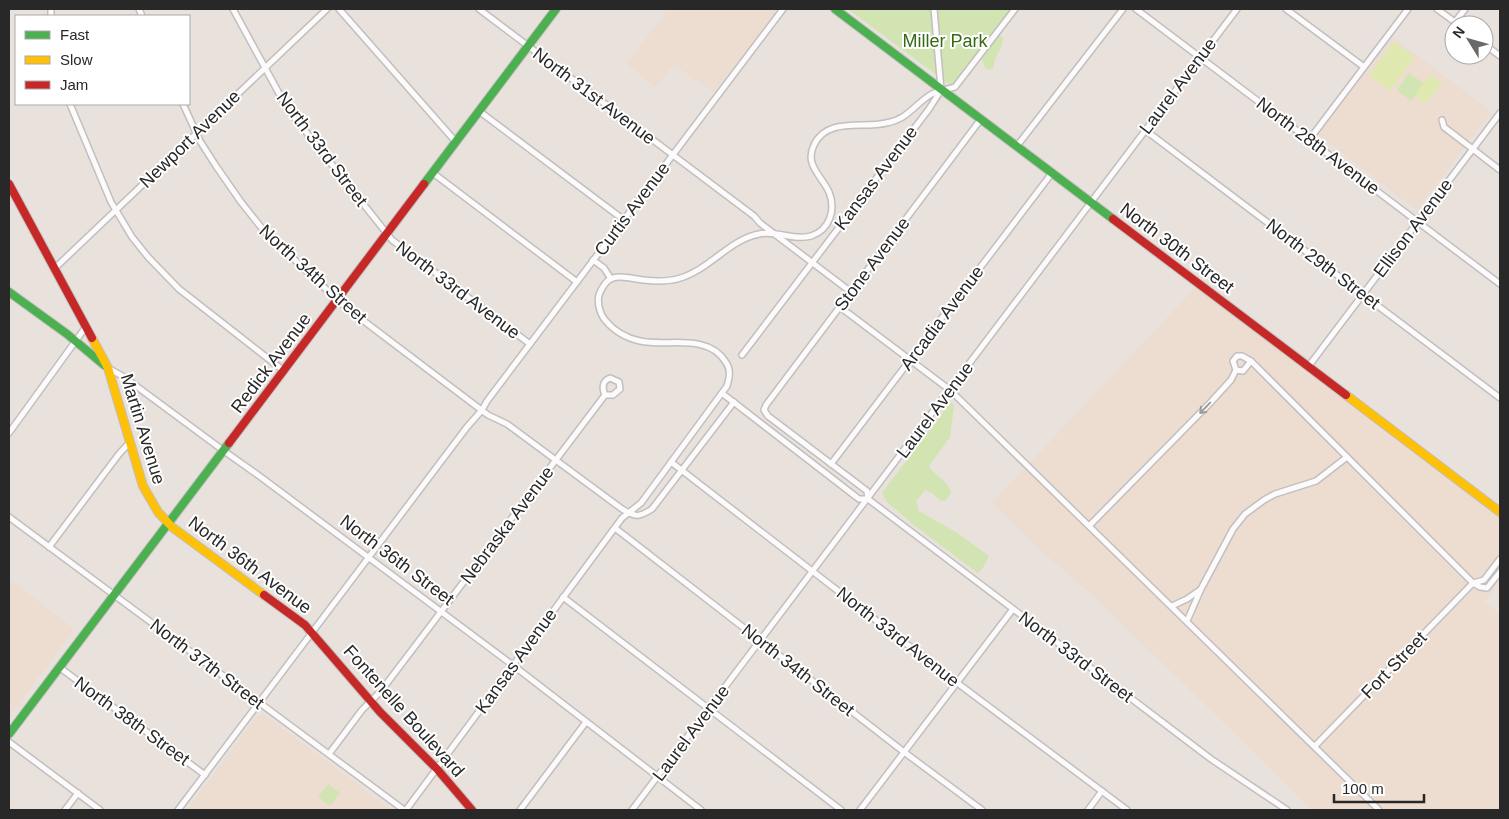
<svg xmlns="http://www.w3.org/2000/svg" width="1509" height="819" font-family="Helvetica,sans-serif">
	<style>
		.education { fill: #ecddd0 }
		.green { fill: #d1e4b2 }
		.pitch { fill: #dfe9af }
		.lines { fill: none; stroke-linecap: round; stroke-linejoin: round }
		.street-casing { stroke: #c1bfbf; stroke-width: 8 }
		.fast-casing { stroke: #c1bfbf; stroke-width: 10 }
		.slow-casing { stroke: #c1bfbf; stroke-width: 10 }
		.jam-casing { stroke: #c1bfbf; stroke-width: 10 }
		.street { stroke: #fcfafa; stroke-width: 5 }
		.fast { stroke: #4caf50; stroke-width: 8 }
		.slow { stroke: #ffc107; stroke-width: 8 }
		.jam { stroke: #c62828; stroke-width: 8 }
		.oneway { stroke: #9d9c9c }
		.labels { text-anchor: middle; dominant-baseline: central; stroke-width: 4; stroke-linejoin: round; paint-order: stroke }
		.park-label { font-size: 18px; fill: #366914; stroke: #fff }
		.street-label { font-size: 18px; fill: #282828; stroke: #fff }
	</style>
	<rect width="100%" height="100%" fill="#e8e1dc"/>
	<g class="education">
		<polygon points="668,9 778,9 714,92 674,65 655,87 627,64"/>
		<polygon points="1393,37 1491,112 1417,210 1319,135"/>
		<polygon points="1196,287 1500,518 1500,581 1484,602 1500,614 1500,810 1313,810 1096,598 1037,547 993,502"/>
		<polygon points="9,579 74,629 9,717"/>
		<polygon points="263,714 392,810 187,810 256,718"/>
	</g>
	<g class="green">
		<path d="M 848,9 L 1021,9 L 998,27 L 997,31 L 1003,39 C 1002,47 998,52 995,60 C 994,63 994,66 993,68 L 989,70 L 985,68 L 979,51 L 954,83 L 950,85 Z"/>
		<polygon points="1409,73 1424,84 1411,101 1397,90"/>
		<path d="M 951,402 L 954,406 L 950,437 L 929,466 C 936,478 947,479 951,493 L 946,500 L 941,501 L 932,493 L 925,490 L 916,501 L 919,511 L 957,533 L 989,556 L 984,566 L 978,573 L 915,526 L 886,501 L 882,493 Z"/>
		<polygon points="328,784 340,793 330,806 318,797"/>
	</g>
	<g class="pitch">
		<polygon points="1394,42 1415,57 1390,91 1369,75"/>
		<polygon points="1430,74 1442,83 1426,104 1415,95"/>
	</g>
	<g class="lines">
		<g class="street-casing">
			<g id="street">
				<polyline points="51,9 51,16"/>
				<polyline points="139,9 142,16"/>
				<polyline points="233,9 287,108 392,240 530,344"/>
				<polyline points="339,9 456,142"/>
				<polyline points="479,9 754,216 760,223 851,292"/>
				<polyline points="934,9 941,89"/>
				<polyline points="1136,9 1500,284"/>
				<polyline points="1286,9 1364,67"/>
				<polyline points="1437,9 1459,25"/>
				<polyline points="1455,22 1465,9"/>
				<polyline points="1484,44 1500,56"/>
				<polyline points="70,104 111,202 132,237 148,257 179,289 284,371"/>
				<path d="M 183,104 L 200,141 L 216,166 L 241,202 L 264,231 L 344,306 L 488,415 L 507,424 L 622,509 C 636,517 638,518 652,509 L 734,402"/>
				<polyline points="479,111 624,220"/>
				<polyline points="981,119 766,405 764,410 768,416 867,491 868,499 1211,759 1287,810"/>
				<polyline points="1442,120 1444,127 1500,170"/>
				<polyline points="1145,130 1500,398"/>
				<polyline points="1309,140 1408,9"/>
				<polyline points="1017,146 1123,9"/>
				<polyline points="433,173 577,282"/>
				<polyline points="593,260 604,268 611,279"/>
				<polyline points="54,269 327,9"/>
				<polyline points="840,307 950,390 1379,810"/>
				<polyline points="742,355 929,109 941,90"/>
				<polyline points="1251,361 1243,371 1236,370 1233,361 1237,356 1242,356 1251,361 1473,583 1480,587 1487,588 1500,572"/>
				<polyline points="1308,367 1500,113"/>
				<polyline points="108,368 124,377 224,451 258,475 514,666 701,810"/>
				<path d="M 610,378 L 619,382 L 620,389 L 613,395 L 605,395 C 602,388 602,381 610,378 Z"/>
				<polyline points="723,394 859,499 868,499"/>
				<polyline points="9,433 85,328"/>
				<polyline points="671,462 956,682 1127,810"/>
				<polyline points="831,464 1052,173"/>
				<polyline points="9,517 404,810"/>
				<polyline points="1089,526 1210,403 1231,380 1236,370"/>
				<polyline points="615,528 904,752 982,810"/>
				<polyline points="49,547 119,454 130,442"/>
				<polyline points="563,597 841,810"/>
				<polyline points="1172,606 1187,599 1200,590"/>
				<polyline points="1187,621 1201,589 1233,529 1245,514 1264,500 1275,494 1316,481 1347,457"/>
				<polyline points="59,667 205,775"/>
				<polyline points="9,742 100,810"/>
				<polyline points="1315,746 1473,583 1484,580 1500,559"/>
				<polyline points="329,754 362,710 381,691 605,395"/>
				<polyline points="65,810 78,793"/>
				<polyline points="178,810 467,427 482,410 487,401 783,9"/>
				<path d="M 406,810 L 622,518 L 641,503 L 727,386 C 730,376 731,369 725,361 C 707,333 667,347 640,341 C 626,338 614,331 605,320 C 600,314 597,303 599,295 C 601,289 606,280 613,278 C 621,275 634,279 643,280 C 653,281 666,282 677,279 C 709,271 728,240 759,234 C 776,230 794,241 811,236 C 830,230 836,209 829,192 C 822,176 804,165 814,145 C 827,117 862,129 886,123 C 908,119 913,106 930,95 C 938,90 946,90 955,87 L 1015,9"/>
				<polyline points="520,810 586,722"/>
				<polyline points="632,810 1237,9"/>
				<polyline points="860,810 1013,609"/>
				<polyline points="1088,810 1102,791"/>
			</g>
		</g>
		<g class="fast-casing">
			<g id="fast">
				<polyline points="835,9 1113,219"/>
				<polyline points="424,184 556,9"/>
				<polyline points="9,292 67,334 104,365"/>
				<polyline points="9,734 229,443"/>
			</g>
		</g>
		<g class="slow-casing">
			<g id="slow">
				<polyline points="92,338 108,368 143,486 158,512 172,527 264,595"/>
				<polyline points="1346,395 1500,512"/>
			</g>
		</g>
		<g class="jam-casing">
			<g id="jam">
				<polyline points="9,184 92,338"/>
				<polyline points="1113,219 1346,395"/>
				<polyline points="229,443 424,184"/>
				<polyline points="264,595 305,625 380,712 437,769 472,810"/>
			</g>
		</g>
		<use href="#street" class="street"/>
		<use href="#fast" class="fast"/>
		<use href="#slow" class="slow"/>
		<use href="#jam" class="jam"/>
	</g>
	<defs><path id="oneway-shaft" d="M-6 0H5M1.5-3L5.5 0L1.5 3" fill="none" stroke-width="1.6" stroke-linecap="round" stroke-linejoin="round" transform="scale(1.25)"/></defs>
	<use class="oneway" href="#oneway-shaft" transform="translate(1205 408) rotate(134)"/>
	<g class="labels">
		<g class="park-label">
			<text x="945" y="41">Miller Park</text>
		</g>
		<g class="street-label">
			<text transform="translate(1178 86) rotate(-53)">Laurel Avenue</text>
			<text transform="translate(594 96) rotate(37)">North 31st Avenue</text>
			<text transform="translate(190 139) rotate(-44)">Newport Avenue</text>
			<text transform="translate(1318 146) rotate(37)">North 28th Avenue</text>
			<text transform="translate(322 149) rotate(53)">North 33rd Street</text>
			<text transform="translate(876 178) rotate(-53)">Kansas Avenue</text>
			<text transform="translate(632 209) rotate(-53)">Curtis Avenue</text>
			<text transform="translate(1413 228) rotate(-53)">Ellison Avenue</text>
			<text transform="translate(1177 248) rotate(37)">North 30th Street</text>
			<text transform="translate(872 264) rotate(-53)">Stone Avenue</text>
			<text transform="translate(1323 264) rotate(37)">North 29th Street</text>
			<text transform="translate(313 274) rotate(42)">North 34th Street</text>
			<text transform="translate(458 290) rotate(37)">North 33rd Avenue</text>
			<text transform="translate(942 318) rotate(-53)">Arcadia Avenue</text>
			<text transform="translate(271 363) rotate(-53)">Redick Avenue</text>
			<text transform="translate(935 410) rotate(-53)">Laurel Avenue</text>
			<text transform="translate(143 429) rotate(73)">Martin Avenue</text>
			<text transform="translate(507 525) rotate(-53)">Nebraska Avenue</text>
			<text transform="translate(397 560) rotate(37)">North 36th Street</text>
			<text transform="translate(250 565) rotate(37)">North 36th Avenue</text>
			<text transform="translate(898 637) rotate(38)">North 33rd Avenue</text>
			<text transform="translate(1076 657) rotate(37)">North 33rd Street</text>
			<text transform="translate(516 661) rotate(-54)">Kansas Avenue</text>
			<text transform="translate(207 664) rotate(37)">North 37th Street</text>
			<text transform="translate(1394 665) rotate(-46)">Fort Street</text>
			<text transform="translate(798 670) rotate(38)">North 34th Street</text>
			<text transform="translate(404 711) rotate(48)">Fontenelle Boulevard</text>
			<text transform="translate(132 721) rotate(36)">North 38th Street</text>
			<text transform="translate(691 733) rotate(-53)">Laurel Avenue</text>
		</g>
	</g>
	<rect width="1509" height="819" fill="none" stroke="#282828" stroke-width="20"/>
	<rect x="15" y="15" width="175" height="90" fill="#ffffff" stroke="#a9a9a9"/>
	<rect x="25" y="31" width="25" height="8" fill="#4caf50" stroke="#a9a9a9"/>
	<text x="60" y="40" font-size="15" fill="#282828">Fast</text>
	<rect x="25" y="56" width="25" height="8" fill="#ffc107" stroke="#a9a9a9"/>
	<text x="60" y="65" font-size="15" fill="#282828">Slow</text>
	<rect x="25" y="81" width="25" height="8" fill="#c62828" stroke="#a9a9a9"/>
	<text x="60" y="90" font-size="15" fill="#282828">Jam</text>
	<g transform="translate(1469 40) rotate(307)"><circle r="24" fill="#ffffff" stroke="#a9a9a9"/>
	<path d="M0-4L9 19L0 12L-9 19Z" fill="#6b6967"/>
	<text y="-8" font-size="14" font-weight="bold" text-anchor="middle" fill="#282828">N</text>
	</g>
	<path d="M1334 794v8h90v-8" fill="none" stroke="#282828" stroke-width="2.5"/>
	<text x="1342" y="794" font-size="15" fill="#282828" stroke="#ffffff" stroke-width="4" paint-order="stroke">100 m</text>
</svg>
